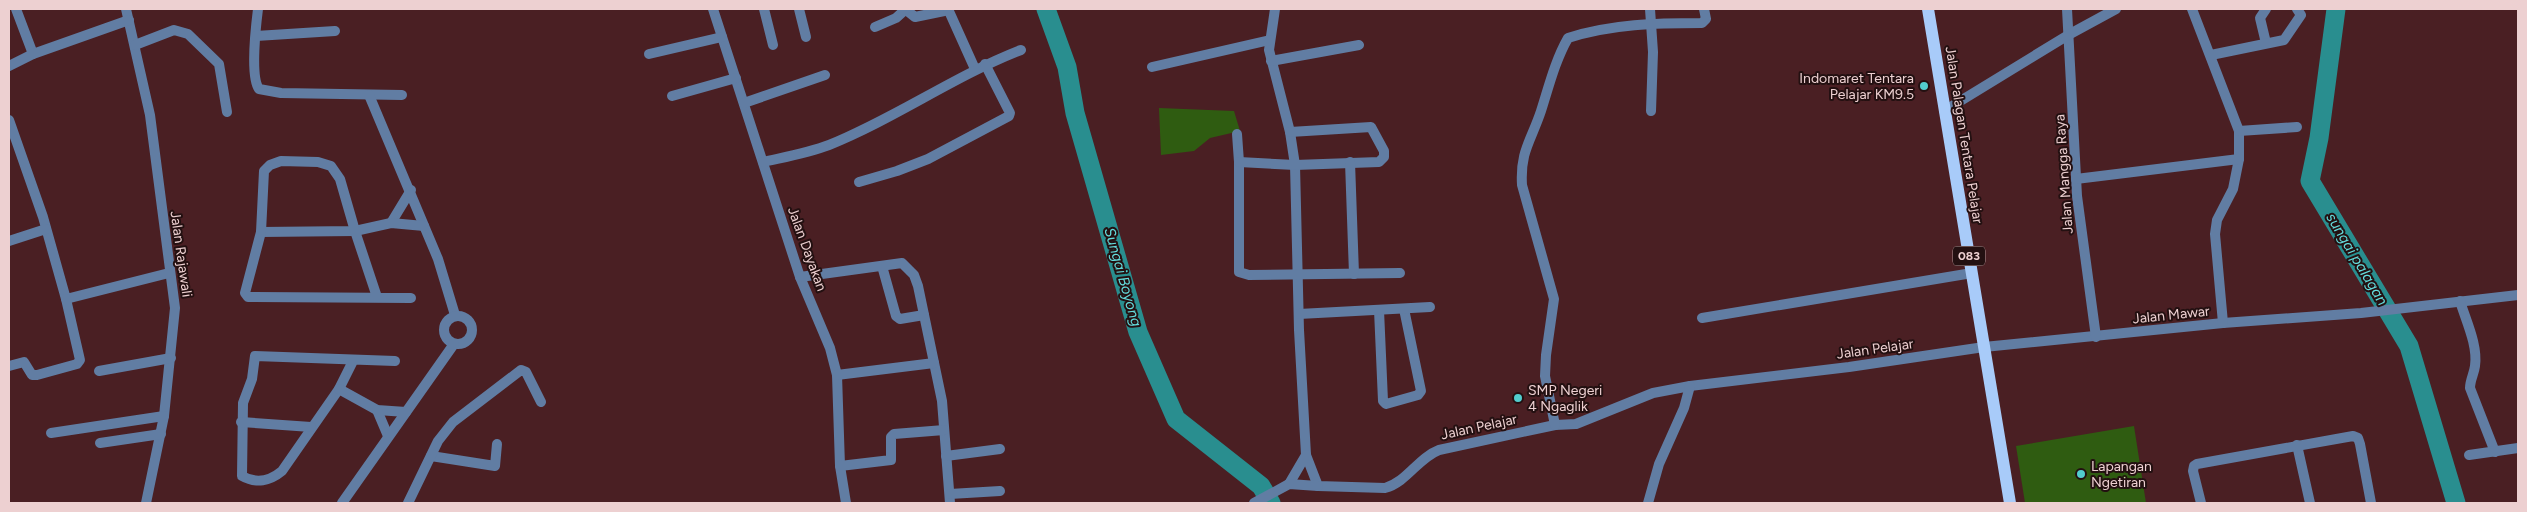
<svg xmlns="http://www.w3.org/2000/svg" width="2527" height="512" font-family="Figtree,sans-serif">
	<style>
		.green { fill: #2f5c11 }
		.lines { fill: none; stroke-linecap: round; stroke-linejoin: round }
		.river { stroke: #298e8f; stroke-width: 19 }
		.street { stroke: #617da3; stroke-width: 10 }
		.primary { stroke: #a8cbf9; stroke-width: 12 }
		.poi-dot { fill: #52cdce; stroke: #231011; stroke-width: 2 }
		.labels { text-anchor: middle; dominant-baseline: central; stroke-width: 4; stroke-linejoin: round; paint-order: stroke }
		.shield { fill: #231011; stroke: #b09697; stroke-width: 1 }
		.shield-label { font-size: 12px; font-weight: bold; fill: #edd0d1 }
		.poi-label { font-size: 14px; fill: #edd0d1; stroke: #231011; text-anchor: start }
		.street-label { font-size: 14px; fill: #edd0d1; stroke: #231011 }
		.water-label { font-size: 15px; font-style: italic; fill: #64dcdc; stroke: #231011 }
	</style>
	<rect width="100%" height="100%" fill="#4a1f23"/>
	<g class="green">
		<polygon points="1159,108 1234,111 1240,131 1210,138 1194,151 1161,155"/>
		<polygon points="2134,426 2146,503 2025,503 2016,446"/>
	</g>
	<g class="lines">
		<g class="river">
			<polyline points="1046,9 1067,67 1075,113 1138,332 1176,419 1261,486 1271,503"/>
			<polyline points="2336,9 2319,138 2310,181 2409,346 2456,503"/>
		</g>
		<g class="street">
			<polyline points="16,9 33,54"/>
			<polyline points="126,9 150,115 175,308 164,416 146,503"/>
			<path d="M 258,9 C 256,25 250,77 259,89 L 281,93 L 402,95"/>
			<polyline points="713,9 800,277 830,348 837,375 840,466 846,503"/>
			<polyline points="764,9 773,45"/>
			<polyline points="799,9 806,37"/>
			<polyline points="905,9 915,17 949,10"/>
			<polyline points="948,9 975,69"/>
			<path d="M 1275,9 L 1269,50 L 1290,132 L 1295,165 L 1299,330 L 1306,455 L 1318,486 L 1385,488 C 1407,482 1418,458 1439,450 L 1555,425 L 1576,424 L 1653,393 L 1690,386 L 1849,367 L 1984,347 L 2223,323 L 2361,313 L 2518,295"/>
			<polyline points="1650,9 1653,52 1651,111"/>
			<polyline points="2067,9 2077,196 2096,337"/>
			<polyline points="2192,9 2239,131 2239,159 2233,189 2217,220 2215,234 2223,323"/>
			<polyline points="875,27 896,18 906,9"/>
			<polyline points="256,36 335,31"/>
			<polyline points="2266,43 2260,18 2266,9"/>
			<polyline points="135,45 174,30 188,34 219,64 227,112"/>
			<polyline points="649,54 722,37"/>
			<polyline points="2211,55 2284,40 2301,15 2297,9"/>
			<polyline points="1271,61 1359,45"/>
			<polyline points="9,66 33,54 129,20"/>
			<polyline points="1152,67 1270,40"/>
			<polyline points="369,95 438,259 455,315"/>
			<polyline points="672,96 736,78"/>
			<polyline points="744,103 825,75"/>
			<polyline points="1944,111 2070,34 2116,9"/>
			<polyline points="9,120 43,217 66,299 169,273"/>
			<polyline points="2239,131 2297,127"/>
			<polyline points="1237,134 1239,162 1239,272 1249,275 1400,273"/>
			<path d="M 763,162 C 785,157 808,153 829,145 C 896,118 954,76 1021,50"/>
			<polyline points="1239,162 1295,165 1379,162 1384,157 1384,151 1371,127 1290,132"/>
			<polyline points="1350,162 1354,274"/>
			<polyline points="2076,179 2239,159"/>
			<polyline points="859,182 897,171 928,159 1009,116 1010,113 985,64"/>
			<polyline points="391,223 411,190"/>
			<polyline points="261,232 355,231 391,223 424,226"/>
			<polyline points="9,241 46,229"/>
			<polyline points="882,266 896,316 900,319 924,315"/>
			<polyline points="800,277 902,263 914,275 918,286 942,401 950,503"/>
			<polyline points="377,297 355,231 340,179 331,166 318,162 281,161 270,165 264,171 261,232 245,293 248,297 411,298"/>
			<path d="M 2460,301 C 2466,321 2478,345 2475,366 C 2474,374 2470,380 2470,388 L 2495,452"/>
			<polyline points="1379,310 1383,401 1386,404 1418,395 1421,391 1404,309"/>
			<polyline points="1299,314 1430,307"/>
			<circle cx="458" cy="330" r="14"/>
			<polyline points="1702,318 1972,273"/>
			<path d="M 353,361 L 339,389 L 282,471 C 270,481 256,484 242,476 L 243,403 L 252,379 L 255,356 L 395,361"/>
			<polyline points="9,366 24,362 32,375 37,375 77,364 80,360 66,299"/>
			<polyline points="99,371 171,358"/>
			<polyline points="837,375 934,363"/>
			<polyline points="339,389 377,410 406,412"/>
			<polyline points="377,410 388,436"/>
			<polyline points="241,422 311,427"/>
			<path d="M 1555,425 L 1545,376 L 1546,355 L 1554,299 L 1522,185 C 1520,151 1531,141 1541,111 C 1549,86 1555,61 1568,38 C 1611,24 1657,23 1702,23 L 1706,19 L 1704,9"/>
			<polyline points="51,433 164,416"/>
			<polyline points="100,443 161,434"/>
			<polyline points="2297,445 2310,503"/>
			<polyline points="2469,455 2518,448"/>
			<polyline points="431,456 495,466 497,444"/>
			<polyline points="946,456 1000,449"/>
			<polyline points="840,466 891,460 891,437 894,434 944,430"/>
			<polyline points="1289,484 1306,455"/>
			<polyline points="950,494 1000,491"/>
			<polyline points="342,503 454,344"/>
			<polyline points="408,503 438,441 453,422 521,370 526,372 541,402"/>
			<polyline points="1254,503 1289,484 1318,486"/>
			<polyline points="1648,503 1659,464 1684,408 1690,386"/>
			<polyline points="2201,503 2193,471 2194,466 2197,464 2353,436 2358,438 2360,444 2371,503"/>
		</g>
		<polyline class="primary" points="1928,9 2010,503"/>
	</g>
	<g class="poi-dot">
		<circle cx="1924" cy="86" r="5"/>
		<circle cx="1518" cy="398" r="5"/>
		<circle cx="2081" cy="474" r="5"/>
	</g>
	<g class="labels">
		<rect class="shield" x="1953" y="246.5" width="32" height="19" rx="4"/>
		<g class="shield-label">
			<text x="1969" y="256">083</text>
		</g>
		<g class="poi-label">
			<text x="1914" y="78" text-anchor="end">Indomaret Tentara<tspan x="1914" dy="16">Pelajar KM9.5</tspan></text>
			<text x="1528" y="390">SMP Negeri<tspan x="1528" dy="16">4 Ngaglik</tspan></text>
			<text x="2091" y="466">Lapangan<tspan x="2091" dy="16">Ngetiran</tspan></text>
		</g>
		<g class="street-label">
			<text transform="translate(1964 135) rotate(81)">Jalan Palagan Tentara Pelajar</text>
			<text transform="translate(2064 174) rotate(-94)">Jalan Mangga Raya</text>
			<text transform="translate(807 249) rotate(70)">Jalan Dayakan</text>
			<text transform="translate(181 254) rotate(82)">Jalan Rajawali</text>
			<text transform="translate(2171 315) rotate(-6)">Jalan Mawar</text>
			<text transform="translate(1875 349) rotate(-8)">Jalan Pelajar</text>
			<text transform="translate(1479 427) rotate(-12)">Jalan Pelajar</text>
		</g>
		<g class="water-label">
			<text transform="translate(2357 259) rotate(59)">sungai palagan</text>
			<text transform="translate(1123 277) rotate(74)">Sungai Boyong</text>
		</g>
	</g>
	<rect width="2527" height="512" fill="none" stroke="#edd0d1" stroke-width="20"/>
</svg>
